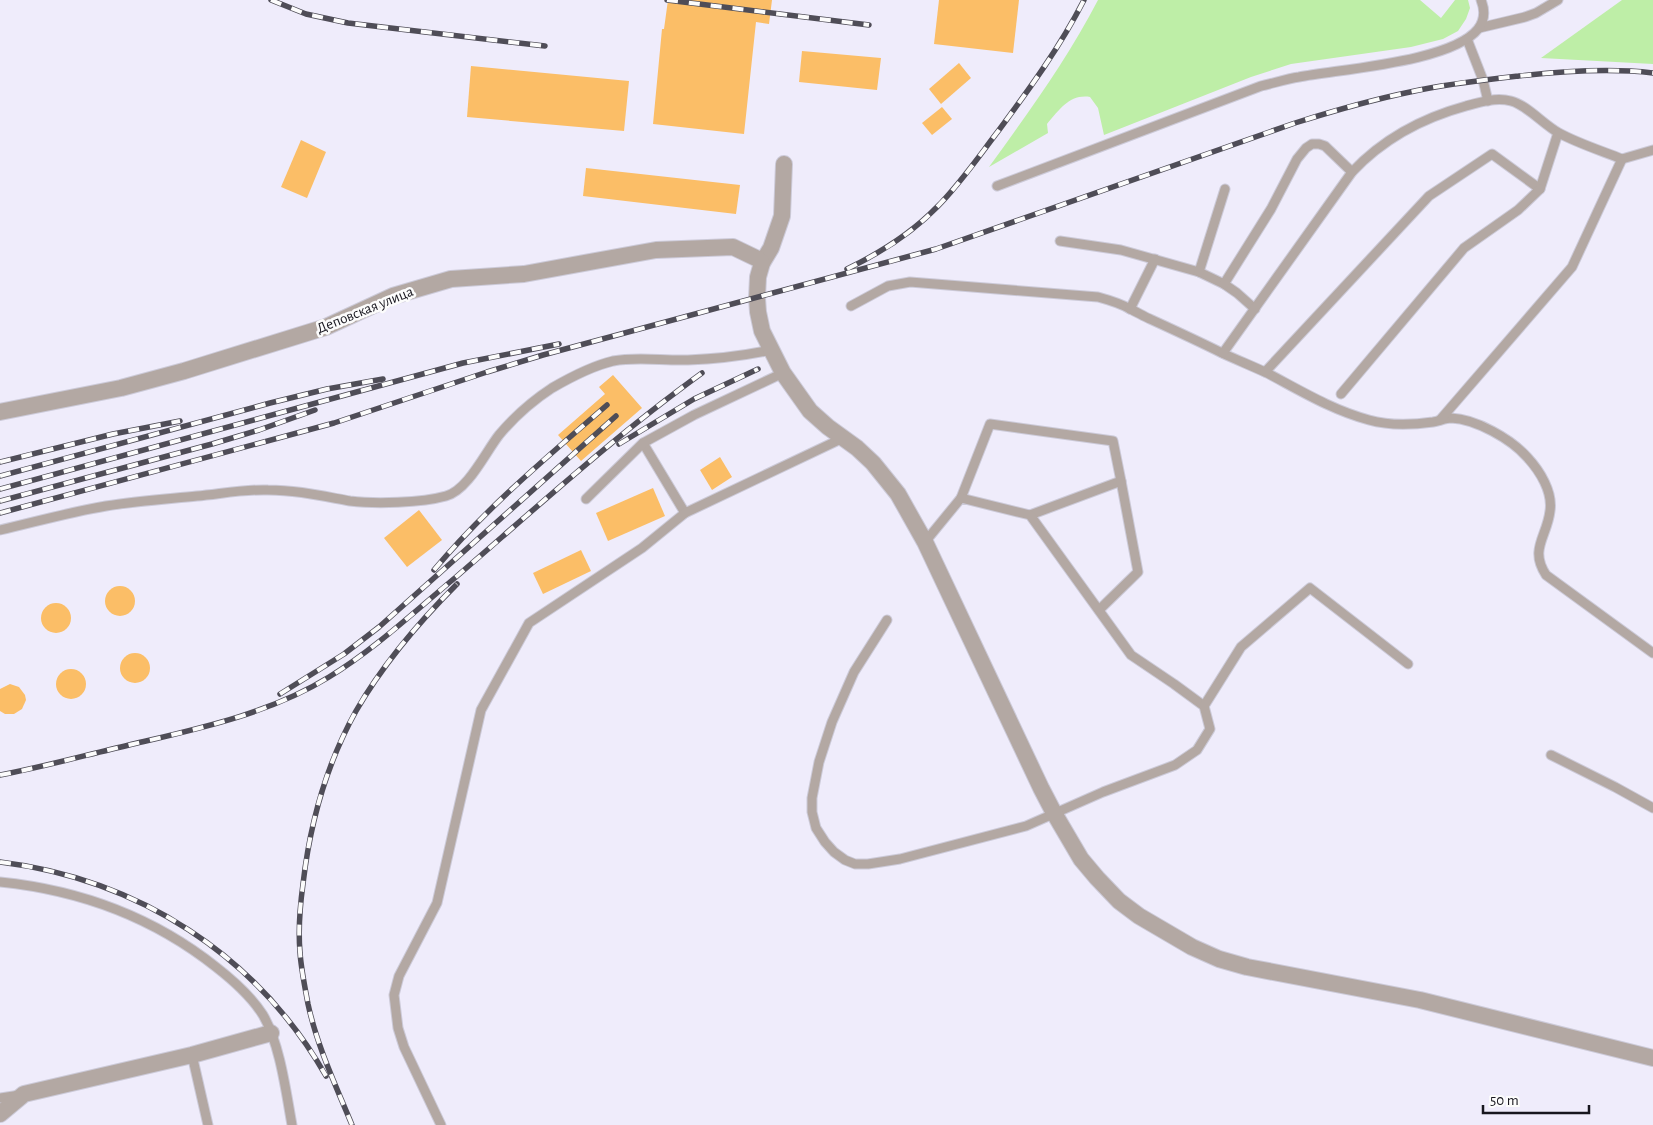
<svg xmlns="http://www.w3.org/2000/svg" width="1653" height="1125" font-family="'Alegreya Sans',sans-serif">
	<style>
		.green { fill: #beeea7 }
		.building { fill: #fbbe67 }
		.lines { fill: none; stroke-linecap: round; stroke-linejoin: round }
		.lane-casing { stroke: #cccad8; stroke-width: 11 }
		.street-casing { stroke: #cccad8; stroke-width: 18 }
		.lane { stroke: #b3a8a3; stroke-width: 9 }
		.street { stroke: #b3a8a3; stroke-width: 16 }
		.rail-casing { stroke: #4f4d57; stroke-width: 5.5 }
		.rail { stroke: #fcfcfc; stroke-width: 4; stroke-dasharray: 11; stroke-linecap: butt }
		.labels { text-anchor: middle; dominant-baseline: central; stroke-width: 5; stroke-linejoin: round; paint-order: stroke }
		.street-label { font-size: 15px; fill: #17161e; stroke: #fcfcfc }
	</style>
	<rect width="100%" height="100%" fill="#efecfb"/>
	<g class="green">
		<path d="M 1098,0 L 1420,0 L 1441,18 L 1455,0 L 1468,0 L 1470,8 L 1466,19 L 1458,31 L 1443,39 L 1411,47 L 1291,64 L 1251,77 L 1104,135 L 1098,108 L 1090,97 C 1070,94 1060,109 1047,124 L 1048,133 L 989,167 C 1028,113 1067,60 1098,0 Z"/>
		<polygon points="1622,0 1653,0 1653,64 1541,58"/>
	</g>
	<g class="building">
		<polygon points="668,0 772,0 769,24 756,22 744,134 653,124 662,29 664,29"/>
		<polygon points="939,0 1019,0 1013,53 934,44"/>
		<polygon points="802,51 881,58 877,90 799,82"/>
		<polygon points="959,63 971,78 941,104 929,89"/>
		<polygon points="471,66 629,81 624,131 467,117"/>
		<polygon points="942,107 952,119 932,135 922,123"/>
		<polygon points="301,140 326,152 307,198 281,187"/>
		<polygon points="586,168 740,185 736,214 583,196"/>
		<polygon points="613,375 642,408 581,461 558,435 605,394 599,387"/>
		<polygon points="720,457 732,477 712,490 700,470"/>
		<polygon points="653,488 665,516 608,541 596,513"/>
		<polygon points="419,510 442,540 407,567 384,538"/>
		<polygon points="581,550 591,571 543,594 533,573"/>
		<circle cx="120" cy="601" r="15"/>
		<circle cx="56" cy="618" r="15"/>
		<circle cx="135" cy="668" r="15"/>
		<circle cx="71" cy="684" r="15"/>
		<polygon points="10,684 19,687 25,695 26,700 22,709 14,714 5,714 0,711 0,689"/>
	</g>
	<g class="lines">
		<g class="lane-casing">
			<g id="lane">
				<polyline points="1479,28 1525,17 1536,13 1558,0"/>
				<polyline points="1467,39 1483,80 1488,101"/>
				<polyline points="1622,159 1653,150"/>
				<path d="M 997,186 L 1261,86 C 1274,83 1286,79 1299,77 C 1340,69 1452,62 1478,29 C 1485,20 1485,10 1481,0"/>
				<polyline points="1060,241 1121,250 1199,272 1224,284 1237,293 1255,309"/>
				<polyline points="1199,272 1225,189"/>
				<polyline points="1224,284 1271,209 1297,159 1306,148 1312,144 1319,144 1325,146 1352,172"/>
				<path d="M 851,306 L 888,286 L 910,282 L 1098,297 C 1109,300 1120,303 1130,309 C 1137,312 1143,316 1150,319 C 1174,330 1198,341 1222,353 C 1237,360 1252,366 1267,373 C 1301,391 1332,410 1369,420 C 1390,426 1412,425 1433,422 C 1439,421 1446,418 1451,418 C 1476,419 1511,439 1527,457 C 1540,471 1553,492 1550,511 C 1547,537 1529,549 1546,575 L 1653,653"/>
				<polyline points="1130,309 1155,259"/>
				<path d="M 1223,353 L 1352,172 C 1383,139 1422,118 1466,106 C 1480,102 1496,97 1511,101 C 1527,105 1544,125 1559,133 C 1577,143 1602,151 1622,159 L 1572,267 L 1440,420"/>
				<polyline points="1265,372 1429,196 1492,154 1540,189 1558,133"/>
				<polyline points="1341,394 1464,248 1518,210 1540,189"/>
				<polyline points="643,443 685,513"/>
				<polyline points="961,498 990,424 1113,441 1121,481 1030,515"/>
				<polyline points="586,499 643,443 694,415 783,373"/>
				<path d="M 0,530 C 35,522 70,512 106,506 C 136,501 167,499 197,496 C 220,494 244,489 268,490 C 296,490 322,496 350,501 C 375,504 421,503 446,496 C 468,490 485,453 499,435 C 515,416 532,401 552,388 C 571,377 592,366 613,361 C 638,356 663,361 688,360 C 716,359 743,356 771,350"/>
				<polyline points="1099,610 1138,572 1121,481"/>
				<polyline points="887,620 854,672 832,722 819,762 812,798 812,812 816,828 825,842 834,852 845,860 855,864 868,864 900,859 1026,826 1103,792 1175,765 1197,750 1210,729 1204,706 1174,684 1131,655 1030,515 961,498 925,542"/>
				<polyline points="1204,706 1241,647 1310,588 1408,664"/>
				<polyline points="1551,755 1615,787 1653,808"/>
				<path d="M 0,882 C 79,890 153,917 216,967 C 234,981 251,996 263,1015 C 280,1044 286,1092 292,1125"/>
				<polyline points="192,1055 208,1125"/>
				<polyline points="0,1098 20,1095"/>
				<polyline points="441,1125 404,1047 398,1028 394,995 399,976 437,903 481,710 529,623 642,548 685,513 843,438"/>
			</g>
		</g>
		<g class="street-casing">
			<g id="street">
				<polyline points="784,164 782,216 771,248 762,263 758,277 757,298 758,312 762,331 783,373 810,411 828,427 857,448 873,463 898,494 925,542 1041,788 1054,813 1081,859 1097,878 1119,901 1139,916 1192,947 1219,959 1247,967 1420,1000 1653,1058"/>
				<polyline points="0,412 121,388 184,371 326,327 393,296 451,279 524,274 656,250 733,247 758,259 762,263"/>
				<polyline points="0,1114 24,1094 192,1055 271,1033"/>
			</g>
		</g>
		<use href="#lane" class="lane"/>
		<use href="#street" class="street"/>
		<g class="rail-casing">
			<g id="rail">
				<polyline points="271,0 306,14 348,23 545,46"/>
				<polyline points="667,0 869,25"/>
				<path d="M 847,269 C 880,253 911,234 937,207 C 960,184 979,156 999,130 C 1030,88 1060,47 1084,0"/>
				<polyline points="619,444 694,399 758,369"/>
				<polyline points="0,462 113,434 180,421"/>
				<polyline points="0,476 270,403 327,389 383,379"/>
				<polyline points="0,489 463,363 559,344"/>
				<polyline points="0,501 212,444 259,430 315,410"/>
				<path d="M 0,513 L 334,423 L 487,372 L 543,355 L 936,249 L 1295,123 C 1333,111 1371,100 1410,92 C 1446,84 1483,80 1519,76 C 1564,71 1609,68 1653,73"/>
				<path d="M 434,570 C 486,508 546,458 607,405"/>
				<polyline points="280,694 344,654 379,627 616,416"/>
				<path d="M 0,775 C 43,767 86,755 129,745 C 197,729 269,714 329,677 C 375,649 415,611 456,577 C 537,507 616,435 702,373"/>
				<path d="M 0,862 C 138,879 257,955 326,1076"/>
				<path d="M 352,1125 C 336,1086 317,1046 308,1004 C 305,987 301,969 300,952 C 298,929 300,906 303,884 C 310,823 326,765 356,711 C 383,664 419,622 457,584"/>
			</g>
		</g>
		<use href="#rail" class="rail"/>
	</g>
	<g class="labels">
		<g class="street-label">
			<text transform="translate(365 310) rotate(-22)">Деповская улица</text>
		</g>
	</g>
	<path d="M1483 1105v8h106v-8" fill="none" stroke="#17161e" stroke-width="2.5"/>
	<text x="1490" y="1105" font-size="15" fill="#17161e" stroke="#fcfcfc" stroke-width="4" paint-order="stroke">50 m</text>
</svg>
